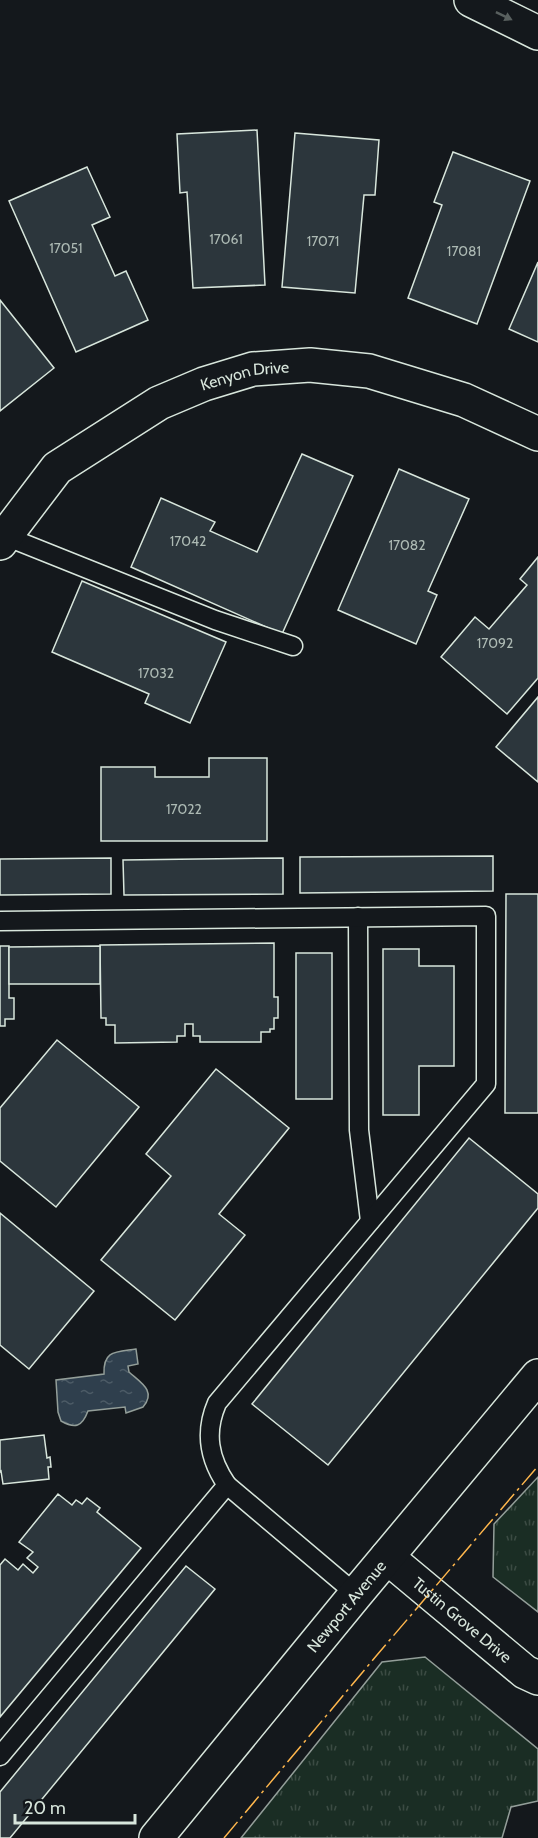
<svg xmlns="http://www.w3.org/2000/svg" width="538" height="1838" font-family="Cabin,sans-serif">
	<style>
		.park { fill: url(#park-tufts); stroke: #939e99; stroke-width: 1.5 }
		.water { fill: url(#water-ripples); stroke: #939e99; stroke-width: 1.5 }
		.building { fill: #2c363c; stroke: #d8e6dc; stroke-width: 1.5 }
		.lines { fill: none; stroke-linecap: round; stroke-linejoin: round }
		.lane-casing { stroke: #d8e6dc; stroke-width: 21 }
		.street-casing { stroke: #d8e6dc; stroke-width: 36 }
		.secondary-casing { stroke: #d8e6dc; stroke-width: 36 }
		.highway-casing { stroke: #d8e6dc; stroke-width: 36 }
		.lane { stroke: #14181c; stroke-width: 18 }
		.street { stroke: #14181c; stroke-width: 33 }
		.secondary { stroke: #14181c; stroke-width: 33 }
		.highway { stroke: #14181c; stroke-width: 33 }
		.power { stroke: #ffb74d; stroke-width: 1.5; stroke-dasharray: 21 4.5 3 4.5; stroke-linecap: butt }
		.oneway { fill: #59605f }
		.labels { text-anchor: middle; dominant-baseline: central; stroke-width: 4.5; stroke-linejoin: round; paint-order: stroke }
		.number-label { font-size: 14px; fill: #adbab4 }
		.street-label { font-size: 16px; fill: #d8e6dc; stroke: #14181c }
	</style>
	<defs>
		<pattern id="park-tufts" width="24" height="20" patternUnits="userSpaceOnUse" patternTransform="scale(1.5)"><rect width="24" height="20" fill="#1a2d24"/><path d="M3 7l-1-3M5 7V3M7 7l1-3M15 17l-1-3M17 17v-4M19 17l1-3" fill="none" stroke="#3b4b43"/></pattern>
		<pattern id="water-ripples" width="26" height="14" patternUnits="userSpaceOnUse" patternTransform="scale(1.5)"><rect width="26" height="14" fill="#2f3f4d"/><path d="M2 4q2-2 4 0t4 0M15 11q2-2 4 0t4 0" fill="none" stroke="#4c5b66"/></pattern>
	</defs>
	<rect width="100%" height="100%" fill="#14181c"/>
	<g class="park">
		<polygon points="538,1477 538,1612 493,1577 494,1524"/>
		<polygon points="425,1657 538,1749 538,1801 511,1807 502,1838 241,1838 382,1662"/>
	</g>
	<path class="water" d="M 136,1349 L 138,1364 L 128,1366 L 129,1372 C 140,1382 157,1391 143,1407 L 126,1413 L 125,1407 L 88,1411 C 82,1427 75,1429 61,1421 L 58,1412 L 56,1380 L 104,1374 C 103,1350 116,1352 136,1349 Z"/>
	<g class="building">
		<polygon points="257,130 265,285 193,288 187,192 180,193 177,134"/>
		<polygon points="295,133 379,140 375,195 364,195 355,293 282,287"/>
		<polygon points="453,152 530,181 477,324 408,298 442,205 434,202"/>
		<polygon points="87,167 110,217 92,225 115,276 126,271 148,320 76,352 9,201"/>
		<polygon points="538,262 538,342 509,329"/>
		<polygon points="0,300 54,368 0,411"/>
		<polygon points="302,454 353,476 282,634 131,567 161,498 215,522 210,531 257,552"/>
		<polygon points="399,469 469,499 428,591 437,595 416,644 338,610"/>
		<polygon points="538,557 538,678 507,714 441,657 475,617 489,629 527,585 520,579"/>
		<polygon points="82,581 226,642 190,723 145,703 149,694 52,652"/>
		<polygon points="538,697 538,782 496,747"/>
		<polygon points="209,758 267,758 267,841 101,841 101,767 155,767 155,777 209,777"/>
		<polygon points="493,856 493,891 300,893 300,857"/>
		<polygon points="111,858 111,894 0,895 0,859"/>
		<polygon points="283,858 283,894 124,895 123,860"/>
		<polygon points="506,894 538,894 538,1113 505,1113"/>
		<polygon points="274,943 274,997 278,997 278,1018 274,1018 274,1029 270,1029 270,1032 261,1032 261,1042 200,1042 200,1036 193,1036 193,1024 185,1024 185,1036 177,1036 177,1042 115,1043 115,1025 106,1025 106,1018 101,1018 100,945"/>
		<polygon points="0,946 9,946 9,998 14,998 14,1019 5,1019 5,1026 0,1026"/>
		<polygon points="100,946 100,984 9,984 9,947"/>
		<polygon points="383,949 419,949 419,966 454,966 454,1066 419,1066 419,1115 383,1115"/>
		<rect x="296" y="953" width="36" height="146"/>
		<polygon points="57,1040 139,1107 56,1207 0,1161 0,1108"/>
		<polygon points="216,1069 289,1128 219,1214 245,1235 175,1320 101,1260 171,1176 146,1154"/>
		<polygon points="469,1138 538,1194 538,1208 328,1465 252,1404"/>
		<polygon points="0,1213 94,1291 29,1369 0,1345"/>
		<polygon points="44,1435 47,1458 50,1457 51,1467 48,1467 49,1479 3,1484 1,1471 0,1472 0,1440"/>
		<polygon points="58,1494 72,1505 76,1500 82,1504 87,1498 100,1508 97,1512 141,1548 0,1717 0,1565 5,1559 18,1570 23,1564 33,1573 38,1567 27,1558 33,1552 19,1542"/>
		<polygon points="186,1566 215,1589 10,1838 0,1838 0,1792"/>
	</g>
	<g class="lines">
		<g class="lane-casing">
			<g id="lane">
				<polyline points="5,536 215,620 293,646"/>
				<polyline points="358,917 359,1130 370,1221"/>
				<path d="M 0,921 L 486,916 L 486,1084 L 217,1403 C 204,1433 209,1459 227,1485"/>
				<polyline points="0,1756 227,1485 356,1594"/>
			</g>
		</g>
		<g class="street-casing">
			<g id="street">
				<path id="s1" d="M 0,543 L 57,468 L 159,403 L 204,384 L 253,369 L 310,365 L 369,371 L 464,400 L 538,434"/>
				<path id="s2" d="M 387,1557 L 525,1672 L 538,1678"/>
			</g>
		</g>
		<g class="secondary-casing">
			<g id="secondary">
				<path id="s3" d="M 156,1838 L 356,1594 L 538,1376"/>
			</g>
		</g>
		<g class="highway-casing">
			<polyline id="highway" points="471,0 538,33"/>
		</g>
		<use href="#lane" class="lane"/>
		<use href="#street" class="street"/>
		<use href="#secondary" class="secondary"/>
		<use href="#highway" class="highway"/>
		<polyline class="power" points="224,1838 377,1655 538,1466"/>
	</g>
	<defs><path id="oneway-solid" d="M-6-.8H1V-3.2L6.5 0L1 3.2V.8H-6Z" transform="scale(1.5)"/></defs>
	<use class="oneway" href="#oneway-solid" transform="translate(504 16) rotate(26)"/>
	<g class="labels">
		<g class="number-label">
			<text x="226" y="239">17061</text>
			<text x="323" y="241">17071</text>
			<text x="66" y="248">17051</text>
			<text x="464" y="251">17081</text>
			<text x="188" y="541">17042</text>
			<text x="407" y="545">17082</text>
			<text x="495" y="643">17092</text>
			<text x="156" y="673">17032</text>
			<text x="184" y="809">17022</text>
		</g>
		<g class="street-label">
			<text stroke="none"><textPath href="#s1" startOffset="306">Kenyon Drive</textPath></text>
			<text stroke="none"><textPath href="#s3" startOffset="300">Newport Avenue</textPath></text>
			<text stroke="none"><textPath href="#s2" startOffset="98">Tustin Grove Drive</textPath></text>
		</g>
	</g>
	<path d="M15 1814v9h120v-9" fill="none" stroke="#d8e6dc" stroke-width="3"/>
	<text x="24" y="1814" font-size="18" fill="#d8e6dc" stroke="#14181c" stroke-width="4.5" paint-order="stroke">20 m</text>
</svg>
